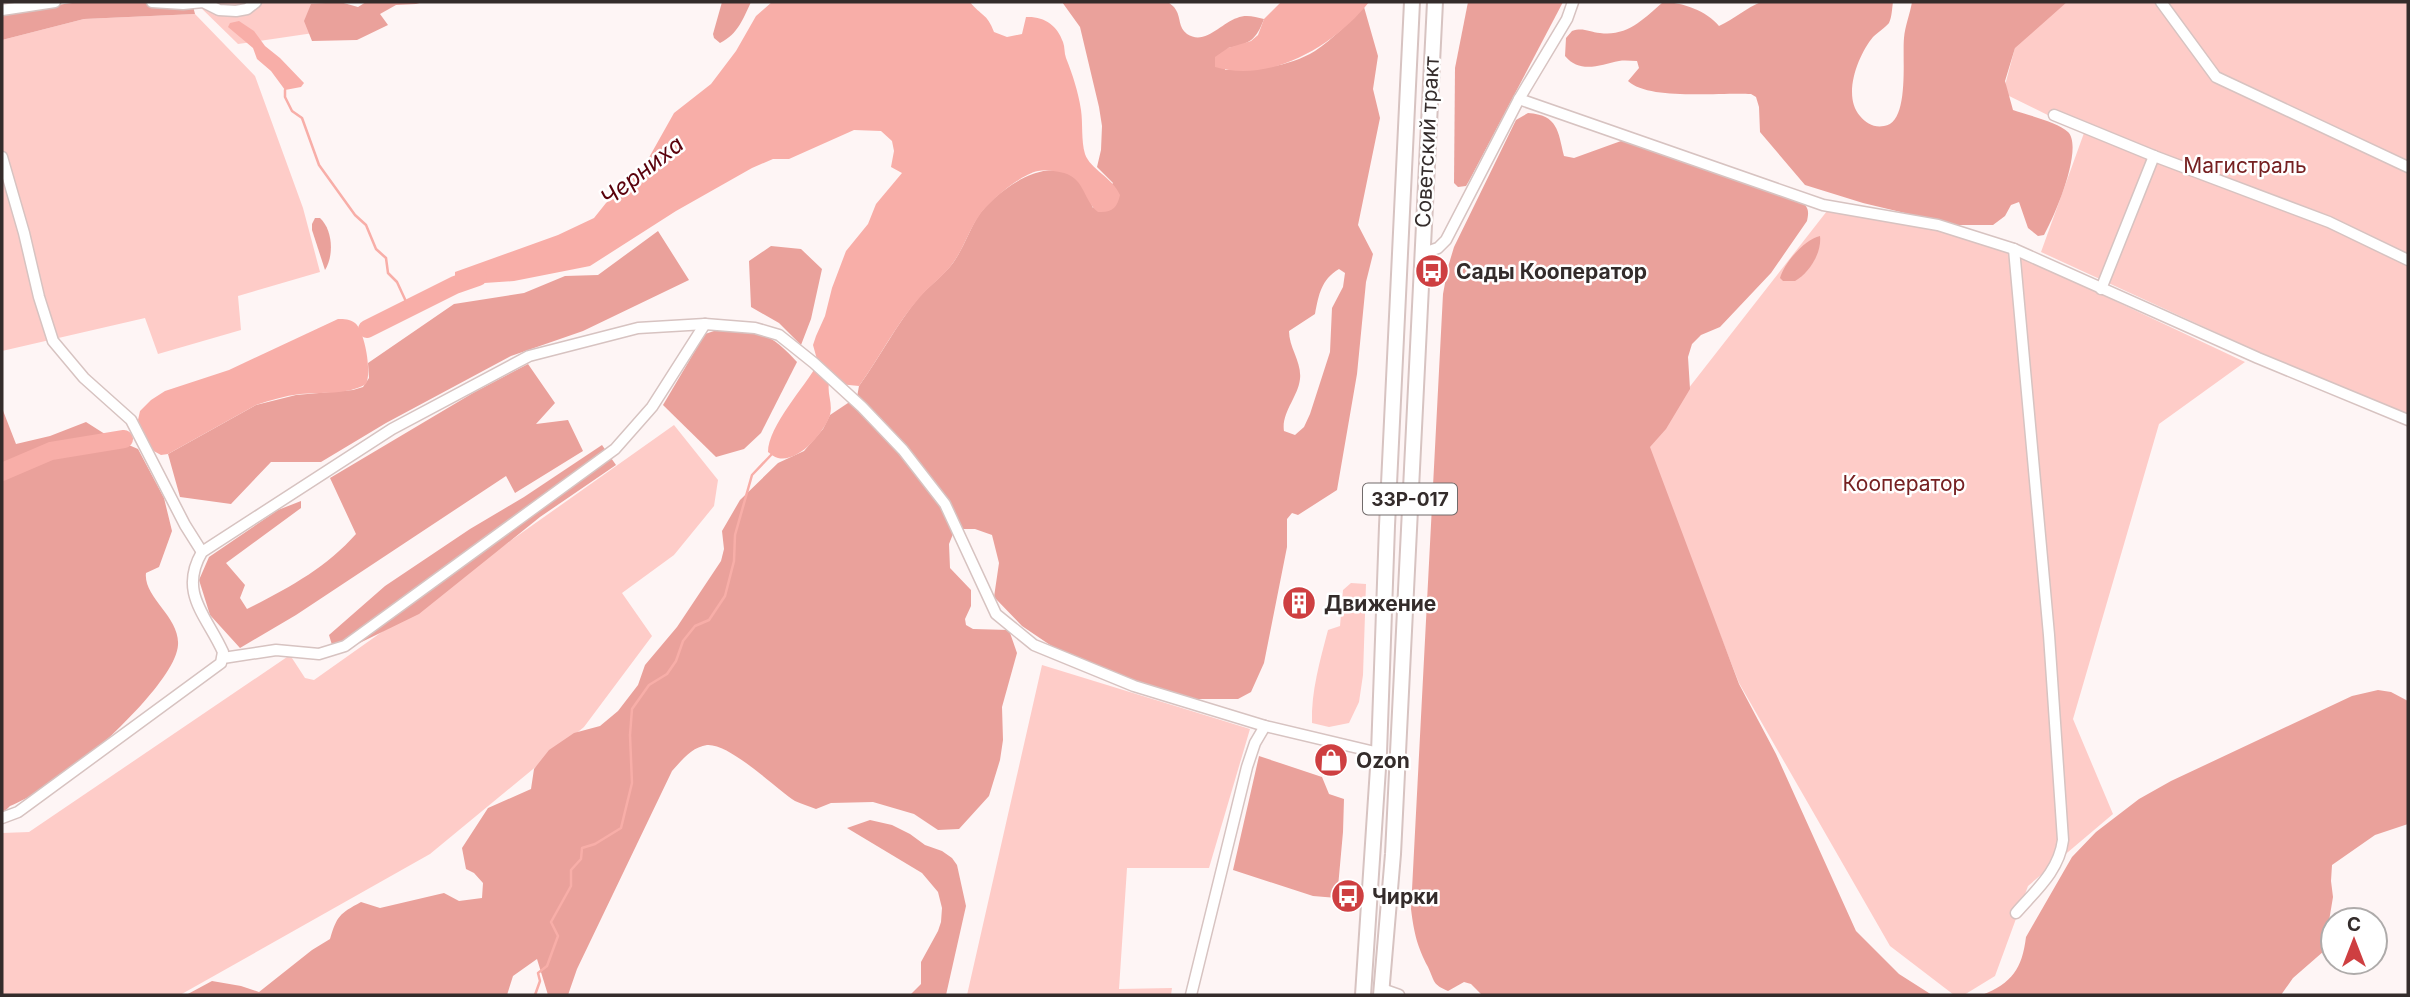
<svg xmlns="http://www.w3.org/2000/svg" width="2410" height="997" font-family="Inter,sans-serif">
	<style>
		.green { fill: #feccc8 }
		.forest { fill: #eaa19b; fill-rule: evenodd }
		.water { fill: #f8aea8 }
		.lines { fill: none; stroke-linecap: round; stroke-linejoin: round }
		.stream { stroke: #f8aea8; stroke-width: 2.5 }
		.river { stroke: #f8aea8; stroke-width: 18 }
		.minor-casing { stroke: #d7c3c1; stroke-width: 13 }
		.highway-casing { stroke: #d7c3c1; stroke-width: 18 }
		.minor { stroke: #fff; stroke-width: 10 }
		.highway { stroke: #fff; stroke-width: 14 }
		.labels { text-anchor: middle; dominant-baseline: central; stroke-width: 5; stroke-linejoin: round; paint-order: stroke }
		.shield { fill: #fff; stroke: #716b6b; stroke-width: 2 }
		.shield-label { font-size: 19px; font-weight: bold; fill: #342c2b }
		.street-label { font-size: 21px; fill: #342c2b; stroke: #fff }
		.park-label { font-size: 21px; fill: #762122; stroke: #fff }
		.poi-label { font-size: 21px; font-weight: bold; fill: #342c2b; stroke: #fff; text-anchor: start }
		.water-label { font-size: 23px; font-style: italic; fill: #5a010b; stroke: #fff }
	</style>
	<rect width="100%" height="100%" fill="#fef5f5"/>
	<g class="green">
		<polygon points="195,2 330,2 334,30 238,44"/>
		<polygon points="2067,2 2408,2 2408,417 2254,350 2041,252 2084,133 2003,93 2017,40"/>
		<polygon points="195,14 255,76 303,208 320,272 238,296 241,330 158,354 145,318 2,351 2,40 84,19"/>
		<polygon points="1827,211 1925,225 2028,260 2245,362 2159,424 2073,719 2113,814 2028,886 1995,976 1964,995 1954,995 1890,946 1739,683 1645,444"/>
		<polygon points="674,425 718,480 714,506 674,555 622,593 652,636 584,727 430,854 180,995 2,995 2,833 29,832 290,655 305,678 314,680"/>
		<path d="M 1351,583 L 1366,584 L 1363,675 L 1359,702 L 1349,723 L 1329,727 L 1312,723 C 1311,691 1320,661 1328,630 L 1340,626 L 1343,590 Z"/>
		<polygon points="1042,665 1250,729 1209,868 1127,868 1119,989 1172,988 1171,995 967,995"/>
	</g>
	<g class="forest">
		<polygon points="80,2 192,2 195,14 84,19 2,40 2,12"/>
		<polygon points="340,2 358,7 366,2 423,2 416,4 396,5 380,14 388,25 357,40 312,41 304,21 311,4"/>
		<path d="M 722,2 L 751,2 C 743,19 738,34 720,43 L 714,38 L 713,34 Z"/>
		<path d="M 1062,2 L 1168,2 C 1170,4 1174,6 1176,10 C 1181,18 1178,27 1187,34 C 1205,46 1221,23 1237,18 C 1246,14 1255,17 1264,19 C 1256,40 1250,44 1228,48 L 1225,70 C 1256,70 1289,67 1315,51 C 1333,39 1349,22 1364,7 L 1378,56 L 1373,89 L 1380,118 L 1358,225 L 1373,254 L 1366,282 L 1357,374 L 1337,490 L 1298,515 L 1292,513 L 1287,519 L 1287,547 L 1264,663 L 1251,692 L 1238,699 L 1195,699 L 1120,676 L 1076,658 L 1053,647 L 1022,626 L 994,597 L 999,563 L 992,535 L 975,529 L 955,529 L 949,544 L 950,568 L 971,590 L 971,606 L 965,619 L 966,625 L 973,629 L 1009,630 L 1017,653 L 1002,707 L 1003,740 L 1000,760 L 989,796 L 959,829 L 938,830 L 914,814 L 873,802 L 831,803 L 816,809 C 809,806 801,804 795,801 C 776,789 730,743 707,745 C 692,747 682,760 672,771 L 577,969 L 568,995 L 548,995 L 537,959 L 513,976 L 507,995 L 186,995 L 212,981 L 241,986 L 259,992 L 312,950 L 330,939 C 337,916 339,914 361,902 L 380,908 L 444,893 L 459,901 L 482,898 L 483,883 L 474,873 L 466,869 L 462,848 L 488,808 L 531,789 L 534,769 L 549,750 L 574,733 L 600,726 L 618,711 L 638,685 L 645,665 L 677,627 L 721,561 L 724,549 L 722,531 L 740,500 L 778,463 L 804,451 L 823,429 L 830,415 L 857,397 L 859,386 C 880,357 896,325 919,297 C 930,285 943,276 953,263 C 963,249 969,231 978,216 C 996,191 1048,152 1077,180 C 1085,187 1089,198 1093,208 L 1113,183 L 1097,167 L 1101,150 L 1102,126 L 1099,107 L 1080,27 ZM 1339,269 L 1345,273 L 1343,287 L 1332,308 L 1330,352 L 1310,414 L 1304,427 L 1295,435 L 1284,431 C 1281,413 1298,397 1300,379 C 1302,362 1289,348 1289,331 L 1315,314 C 1319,294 1321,280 1339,269 Z"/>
		<polygon points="1468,2 1563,2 1469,181 1466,186 1458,187 1454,183 1455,68"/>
		<path d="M 1663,2 C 1682,2 1707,11 1719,26 C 1734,19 1746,8 1761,2 L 1893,2 C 1892,8 1892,17 1889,23 C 1885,28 1878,32 1873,37 C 1858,55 1842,96 1860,116 C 1866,123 1874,128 1884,126 C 1910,123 1902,58 1904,38 C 1905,26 1910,14 1912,2 L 2067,2 L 2015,48 L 2005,81 L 2013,110 C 2027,115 2058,122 2068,132 C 2084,148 2054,218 2044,235 L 2038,236 L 2028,228 L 2019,202 L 2011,205 L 2005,216 L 1993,225 L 1955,225 L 1863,203 L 1805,185 L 1760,132 L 1759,107 L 1756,97 L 1751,94 C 1721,92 1649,101 1628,81 L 1639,68 L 1637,61 C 1631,61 1625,60 1619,61 C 1600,65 1580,74 1565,56 L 1566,38 L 1572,31 C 1583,27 1589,32 1600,33 C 1627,37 1645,18 1663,2 Z"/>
		<path d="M 1528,113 C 1558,115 1558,131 1564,156 L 1574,158 L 1621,141 L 1641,141 L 1800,201 C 1809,207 1809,211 1807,221 L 1771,273 L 1720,327 L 1701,335 L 1692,344 L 1688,357 L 1690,389 L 1666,429 L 1650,447 L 1739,684 L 1776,754 L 1856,931 L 1899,974 L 1932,995 L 1482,995 L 1471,984 L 1464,982 L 1448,991 C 1432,984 1435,982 1428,967 C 1417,946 1414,933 1411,909 L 1443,294 L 1448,267 L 1454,247 L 1516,120 Z"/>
		<path d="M 315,218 L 320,218 C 333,230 334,256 325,270 L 312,230 L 312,224 Z"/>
		<polygon points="658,231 689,280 583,331 511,356 386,423 321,462 271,462 231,504 180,497 168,454 256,405 296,395 353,390 363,387 369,378 368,363 454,304 524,293 565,276 598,275"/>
		<path d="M 1820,236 C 1822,253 1809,273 1795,281 L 1783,281 L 1780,278 C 1784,263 1805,239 1820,236 Z"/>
		<polygon points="771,246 801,249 822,269 811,319 801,345 779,323 751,307 749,261"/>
		<path d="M 729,326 C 762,330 775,338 797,362 L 761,433 L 744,449 L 716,457 L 663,405 L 705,334 Z"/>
		<path d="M 528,364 L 555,403 L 536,424 L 568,420 L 583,451 L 515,493 L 506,476 L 296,615 L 240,648 L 210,615 L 199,580 L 209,557 L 278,510 L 301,501 L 301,508 L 226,563 L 245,585 L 240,598 L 247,609 C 287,589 326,568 356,534 L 330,478 L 473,393 Z"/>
		<path d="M 2,408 L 16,444 L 50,436 L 86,422 L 108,436 L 138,449 L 164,498 L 172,531 L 159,567 L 146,573 C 143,597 180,617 178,645 C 176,677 109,739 84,760 C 68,774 30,798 10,806 L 6,810 L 2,822 Z"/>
		<polygon points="602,445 616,465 540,517 419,614 335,655 329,635 385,586 470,529 524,497"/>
		<path d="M 2378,690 L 2391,692 L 2408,701 L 2408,824 L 2375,835 L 2332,865 L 2331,881 L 2333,897 L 2324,951 L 2293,978 L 2281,995 L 1982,995 C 2012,983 2022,969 2026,937 L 2072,857 L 2096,832 L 2139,799 L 2171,781 L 2352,696 Z"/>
		<polygon points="1259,756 1322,777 1329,794 1344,799 1343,832 1337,898 1313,896 1233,870"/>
		<polygon points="870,820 892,825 910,834 925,845 942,851 952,858 957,865 966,906 946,995 910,995 921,984 921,962 938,931 941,922 942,908 938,892 922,873 847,828"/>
	</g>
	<g class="water">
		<path d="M 772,2 L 970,2 C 981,16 987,13 994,32 L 1007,37 L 1022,34 L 1026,17 C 1044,16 1057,25 1063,42 C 1065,47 1064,53 1066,58 C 1073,76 1078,91 1081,110 C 1083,124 1081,140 1085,154 C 1090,169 1113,178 1120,195 C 1117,208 1112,213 1098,212 C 1083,200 1085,179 1064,173 C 1056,171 1046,169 1038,171 C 1021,174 988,202 979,216 C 969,230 964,248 953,263 C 944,276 930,285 920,297 C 896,324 880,357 859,386 L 829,383 C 827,394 833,404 830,415 C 824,433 798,463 778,458 C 774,457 771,454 768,452 C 768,426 805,387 818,363 L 813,345 L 816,336 L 825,316 L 832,288 L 846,251 L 868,224 L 876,204 L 902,173 L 891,167 L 894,151 L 892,141 L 881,131 L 854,130 L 789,159 L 773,159 L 752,168 L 676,211 L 590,266 L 514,281 L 455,285 L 455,272 L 558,235 L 594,218 L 606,203 L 642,170 L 674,113 L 711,84 L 736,51 L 756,16 Z"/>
		<path d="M 1281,2 L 1369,2 C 1335,45 1271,84 1215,67 L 1215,57 L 1228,48 L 1251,41 L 1258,35 L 1264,19 Z"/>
		<polygon points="239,21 254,31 265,46 280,58 304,83 301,87 285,90 271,71 257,59 253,48 228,27 230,23"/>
		<path d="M 338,319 C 344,319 350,319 355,323 C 365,331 372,373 366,384 C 348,395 321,392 300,394 C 285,396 270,400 256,405 L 168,454 L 161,455 L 150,449 L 138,420 L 140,411 L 151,400 L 165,391 L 229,370 Z"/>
	</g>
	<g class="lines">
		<g class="stream">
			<polyline points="285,90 285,97 292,111 302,118 319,165 355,215 366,225 376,249 386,258 388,273 397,282 409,308"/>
			<polyline points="535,995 540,981 538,973 547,966 558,936 551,922 571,886 571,870 581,859 582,848 595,844 621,828 632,783 630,735 632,709 649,685 667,674 676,661 683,641 695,626 709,620 725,596 734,561 735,535 752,475 772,454"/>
		</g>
		<g class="river">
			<polyline points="367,329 455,285 478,277"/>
			<polyline points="2,472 51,451 124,439"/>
		</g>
		<g class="minor-casing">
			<g id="minor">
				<polyline points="152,2 183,4 203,2 219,10 236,11 247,9 256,2"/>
				<polyline points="2161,2 2216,77 2408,167"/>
				<polyline points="2,10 55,2"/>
				<polyline points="1519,99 1823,205 1938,225 2014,249 2258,358 2408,420"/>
				<polyline points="2054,115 2154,156"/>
				<polyline points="2,157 24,233 39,297 53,341 84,378 131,420 185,525 202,552"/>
				<path d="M 2014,249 L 2049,635 L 2063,840 C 2059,871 2036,890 2016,913"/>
				<polyline points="1421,254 1438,248 1446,240 1519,99 1567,19 1573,2"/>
				<polyline points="2101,289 2154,156 2329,222 2408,260"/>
				<polyline points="223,658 276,650 319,654 345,646 615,449 652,407 705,324"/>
				<path d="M 2,818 L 18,812 L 221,663 L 223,652 C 207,616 178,593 202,552 L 392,429 L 529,356 L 638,328 L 705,324 L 755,328 L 779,335 L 814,363 L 862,407 L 903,450 L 945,504 L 996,614 L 1034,645 L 1134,686 L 1265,726 L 1379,753"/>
				<polyline points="1382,989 1399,995"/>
				<polyline points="1191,995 1247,767 1255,743 1265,726"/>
			</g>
		</g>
		<g class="highway-casing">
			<g id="highway">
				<polyline points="1363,995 1379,753 1387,526 1412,2"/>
				<polyline points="1381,995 1393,854 1435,2"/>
			</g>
		</g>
		<use href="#minor" class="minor"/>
		<use href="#highway" class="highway"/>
	</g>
	<defs>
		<g id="bus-disc" transform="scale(1.75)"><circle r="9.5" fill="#ce3f41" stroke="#fff"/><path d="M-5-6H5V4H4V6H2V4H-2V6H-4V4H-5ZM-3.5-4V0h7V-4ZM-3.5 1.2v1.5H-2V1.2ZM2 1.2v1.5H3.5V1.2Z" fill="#fff"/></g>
		<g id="building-disc" transform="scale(1.75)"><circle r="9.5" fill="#ce3f41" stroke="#fff"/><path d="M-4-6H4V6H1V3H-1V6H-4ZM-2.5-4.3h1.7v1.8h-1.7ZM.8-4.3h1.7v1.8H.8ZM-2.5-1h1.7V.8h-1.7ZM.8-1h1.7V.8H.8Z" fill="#fff"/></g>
		<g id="shop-disc" transform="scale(1.75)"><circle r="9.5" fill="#ce3f41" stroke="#fff"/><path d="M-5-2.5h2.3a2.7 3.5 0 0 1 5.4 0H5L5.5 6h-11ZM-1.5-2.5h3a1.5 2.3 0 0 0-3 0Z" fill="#fff"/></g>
	</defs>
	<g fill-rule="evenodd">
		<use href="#bus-disc" x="1432" y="271"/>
		<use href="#building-disc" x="1299" y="603"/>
		<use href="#shop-disc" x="1331" y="760"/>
		<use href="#bus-disc" x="1348" y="896"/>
	</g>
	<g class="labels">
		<rect class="shield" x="1363" y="483.5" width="94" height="31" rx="5"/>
		<g class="shield-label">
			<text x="1410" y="499">33Р-017</text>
		</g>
		<g class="street-label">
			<text transform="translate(1427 142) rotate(-87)">Советский тракт</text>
		</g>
		<g class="park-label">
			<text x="2245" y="165">Магистраль</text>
			<text x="1904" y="483">Кооператор</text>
		</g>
		<g class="poi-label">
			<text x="1456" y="271">Сады Кооператор</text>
			<text x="1324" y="603">Движение</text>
			<text x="1356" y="760">Ozon</text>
			<text x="1372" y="896">Чирки</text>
		</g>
		<g class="water-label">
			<text transform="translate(642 171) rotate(-38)">Черниха</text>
		</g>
	</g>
	<rect width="2410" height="997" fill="none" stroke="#342c2b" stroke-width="7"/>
	<g transform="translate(2354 941)"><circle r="33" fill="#ffffff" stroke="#aeabaa" stroke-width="2"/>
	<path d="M0-5L12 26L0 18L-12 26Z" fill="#ce3f41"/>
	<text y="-10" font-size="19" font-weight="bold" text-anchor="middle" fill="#342c2b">С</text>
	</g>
</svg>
